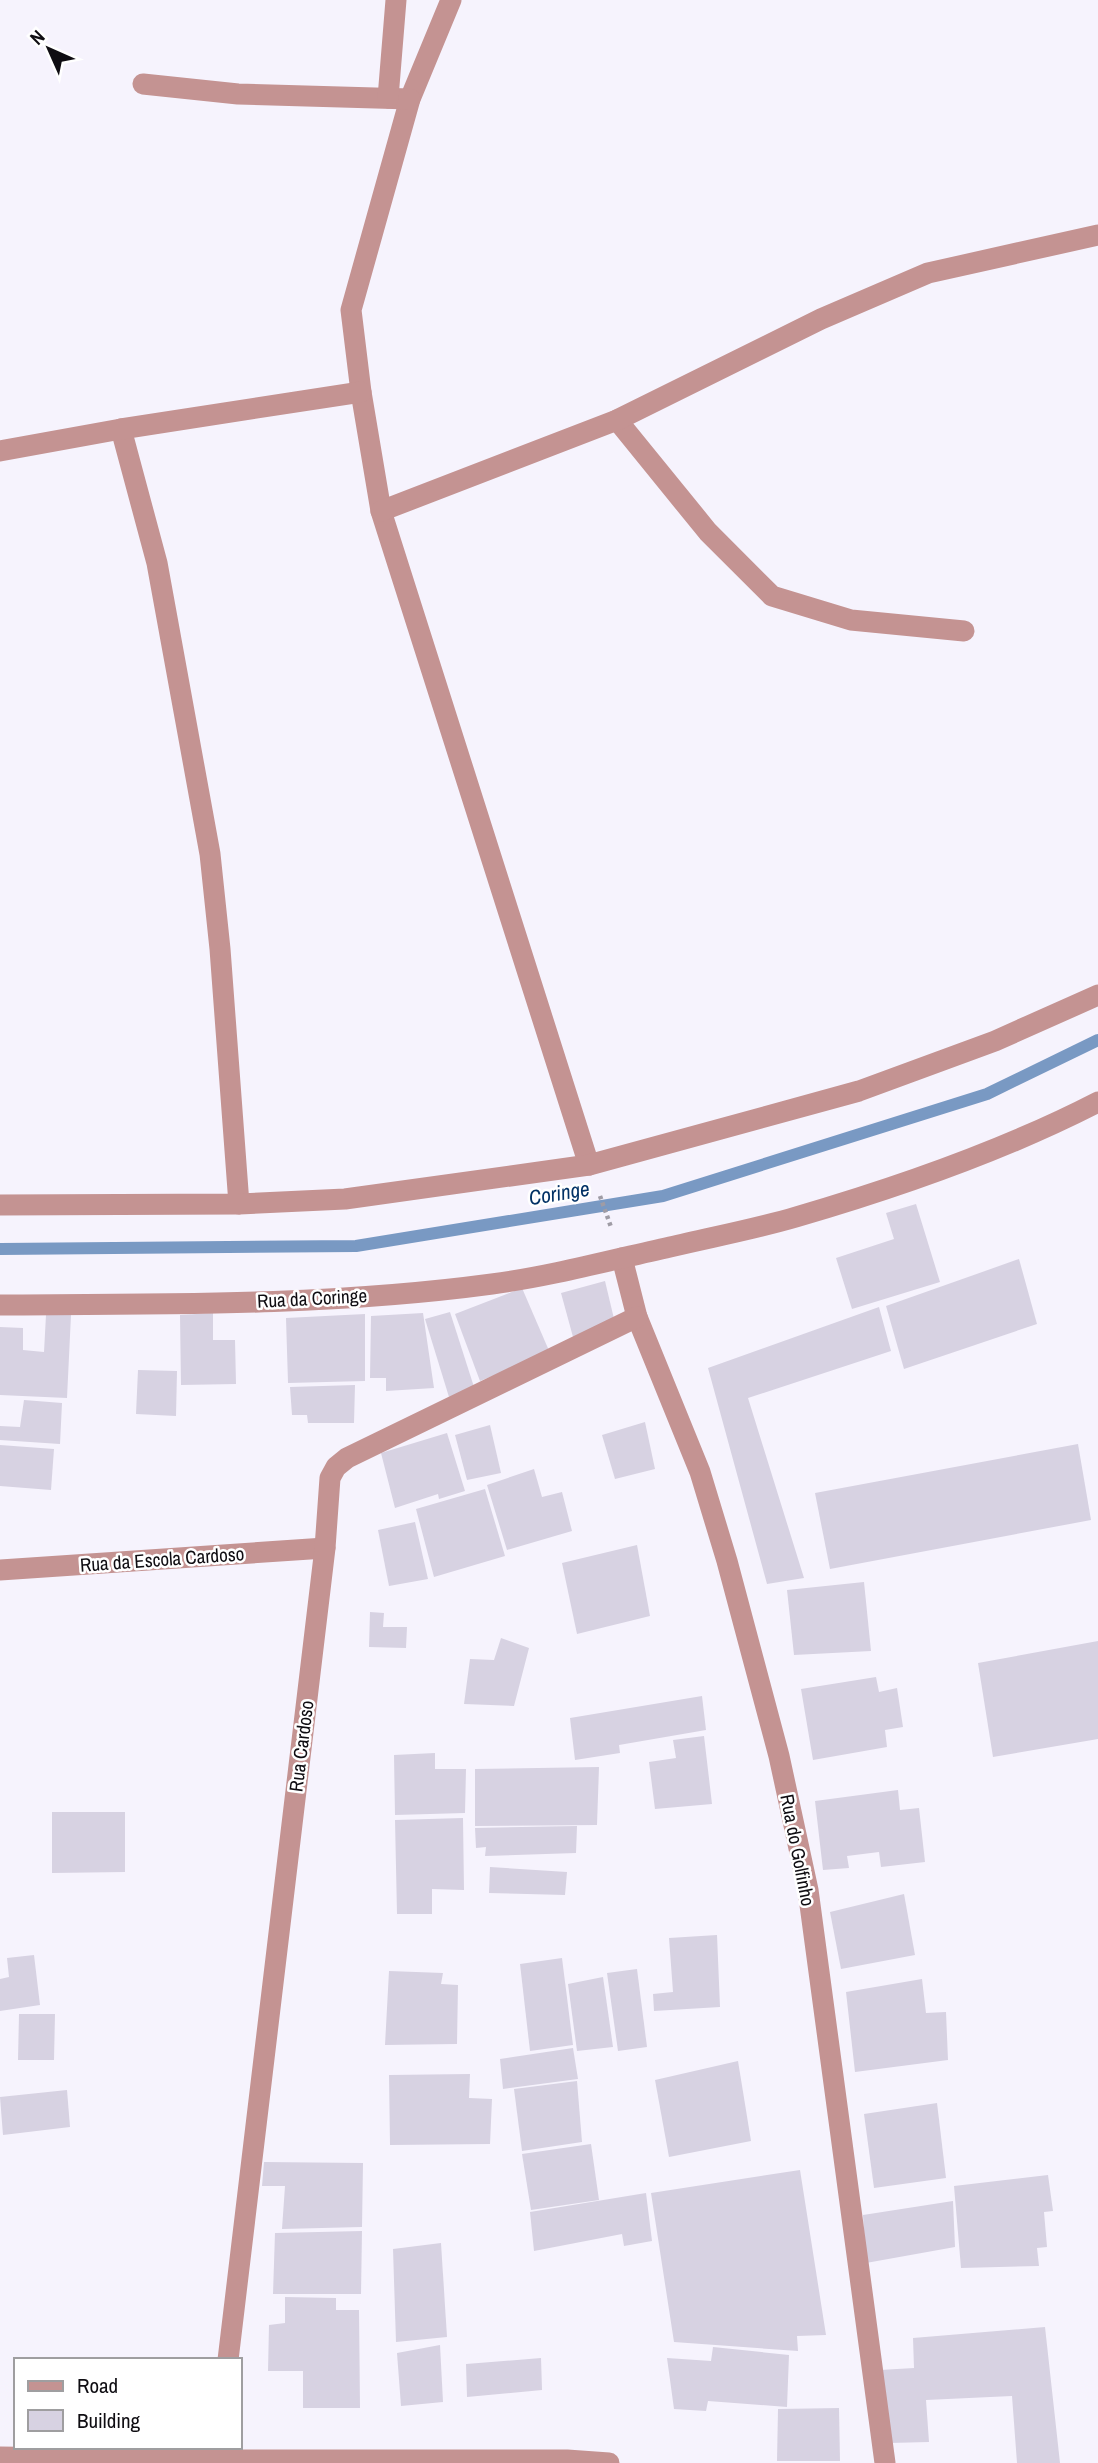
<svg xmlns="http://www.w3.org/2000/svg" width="1098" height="2463" font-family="'Archivo Narrow',sans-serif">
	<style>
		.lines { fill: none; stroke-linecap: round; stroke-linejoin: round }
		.stream { stroke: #7999c3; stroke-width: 12 }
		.building { fill: #d7d2e2 }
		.path { stroke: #9f9ca5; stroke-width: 4.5; stroke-dasharray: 3.5 3.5; stroke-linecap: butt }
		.minor { stroke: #c49392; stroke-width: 21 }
		.labels { text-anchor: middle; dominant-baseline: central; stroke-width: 5; stroke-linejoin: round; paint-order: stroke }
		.street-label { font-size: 19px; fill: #0f0d12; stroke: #fff }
		.water-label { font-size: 21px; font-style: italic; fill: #023165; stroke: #fff }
	</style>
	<rect width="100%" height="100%" fill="#f6f3fd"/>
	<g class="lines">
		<polyline class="stream" points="0,1249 356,1246 663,1196 987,1094 1098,1040"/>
	</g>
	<g class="building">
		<polygon points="916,1204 940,1282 852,1309 836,1258 894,1239 886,1213"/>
		<polygon points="1019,1259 1037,1324 904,1369 886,1306"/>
		<polygon points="605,1281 615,1323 573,1337 561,1293"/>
		<polygon points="522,1288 550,1353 480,1381 455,1314"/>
		<polygon points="879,1307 891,1351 748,1398 804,1578 767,1584 708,1368"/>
		<polygon points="450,1312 474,1387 449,1397 425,1319"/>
		<polygon points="213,1313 213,1340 235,1340 236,1384 181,1385 180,1315"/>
		<polygon points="423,1313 434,1388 386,1391 386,1378 370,1378 371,1316"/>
		<polygon points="365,1314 365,1381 288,1383 286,1318"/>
		<polygon points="46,1315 71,1315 67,1398 0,1395 0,1327 23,1328 23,1350 44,1352"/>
		<polygon points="138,1370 177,1371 176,1416 136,1414"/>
		<polygon points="355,1385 354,1423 308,1423 307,1415 292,1415 290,1387"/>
		<polygon points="24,1400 62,1403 60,1444 0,1440 0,1426 20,1427"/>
		<polygon points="645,1422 655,1469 615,1479 602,1435"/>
		<polygon points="490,1425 501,1473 467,1480 455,1435"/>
		<polygon points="447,1433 465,1491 439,1499 438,1494 395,1508 381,1453"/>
		<polygon points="1078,1444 1091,1520 830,1569 815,1493"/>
		<polygon points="0,1445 54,1449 51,1490 0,1486"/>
		<polygon points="534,1469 542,1497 562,1492 572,1531 507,1550 487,1485"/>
		<polygon points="485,1489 505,1556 434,1577 416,1509"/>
		<polygon points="415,1522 428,1579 389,1586 378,1530"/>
		<polygon points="637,1545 650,1616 577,1634 562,1563"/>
		<polygon points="864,1582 871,1651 794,1655 787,1590"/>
		<polygon points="370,1612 384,1613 383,1627 407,1627 406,1648 369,1647"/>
		<polygon points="501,1638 529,1648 514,1706 464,1704 470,1659 494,1660"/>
		<polygon points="1098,1641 1098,1739 993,1757 978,1663"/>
		<polygon points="876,1677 879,1692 897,1688 903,1727 885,1730 887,1747 813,1760 801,1689"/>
		<polygon points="702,1696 706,1730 619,1745 620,1753 575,1760 570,1718"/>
		<polygon points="704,1736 712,1804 655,1809 649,1762 676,1758 673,1740"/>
		<polygon points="435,1753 435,1769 466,1769 465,1813 395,1815 394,1755"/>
		<polygon points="599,1767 597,1825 475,1826 475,1769"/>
		<polygon points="898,1790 900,1810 919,1808 925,1862 881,1867 879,1852 847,1856 849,1868 823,1870 815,1801"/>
		<polygon points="52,1812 125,1812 125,1872 52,1873"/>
		<polygon points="463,1818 464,1890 432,1889 432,1914 397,1914 395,1820"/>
		<polygon points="577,1826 576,1853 485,1856 486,1847 476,1848 475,1828"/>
		<polygon points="490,1867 567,1872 565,1895 489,1893"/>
		<polygon points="904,1894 915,1955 841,1969 830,1912"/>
		<polygon points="717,1935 720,2007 654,2011 653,1994 673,1992 669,1938"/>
		<polygon points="34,1955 40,2005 0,2011 0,1979 9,1977 7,1958"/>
		<polygon points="562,1958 573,2045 530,2051 520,1964"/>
		<polygon points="637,1969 647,2047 618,2051 607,1973"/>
		<polygon points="389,1971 443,1973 441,1984 458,1985 457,2044 385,2045"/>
		<polygon points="603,1977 613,2047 577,2051 568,1984"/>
		<polygon points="922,1979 926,2013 946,2012 948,2060 855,2072 846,1992"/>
		<polygon points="19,2014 55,2014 54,2060 18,2060"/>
		<polygon points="573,2048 578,2079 503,2089 500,2059"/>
		<polygon points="738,2061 751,2141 669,2157 655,2080"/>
		<polygon points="470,2074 469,2098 492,2099 490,2144 390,2145 389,2075"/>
		<polygon points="577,2081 582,2142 522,2151 514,2089"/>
		<polygon points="67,2090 70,2127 3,2135 0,2097"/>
		<polygon points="937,2103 946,2178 874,2188 864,2114"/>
		<polygon points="591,2144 599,2200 531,2210 522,2154"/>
		<polygon points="264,2162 363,2163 362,2227 282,2229 285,2186 262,2186"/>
		<polygon points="800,2170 826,2335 797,2336 798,2351 674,2342 651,2193"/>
		<polygon points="1048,2175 1053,2211 1044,2212 1047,2247 1037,2248 1039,2266 961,2268 954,2186"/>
		<polygon points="646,2193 652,2241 624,2246 622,2234 534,2251 530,2212"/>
		<polygon points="953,2201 955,2247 866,2263 863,2215"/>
		<polygon points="362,2231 361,2294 273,2294 275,2233"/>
		<polygon points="441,2243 447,2337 396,2342 393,2249"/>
		<polygon points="285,2297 336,2298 336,2310 359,2310 360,2408 303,2408 303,2371 268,2371 269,2325 285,2323"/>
		<polygon points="1045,2327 1060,2463 1017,2463 1012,2396 926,2400 929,2442 889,2443 880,2370 914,2368 913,2338"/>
		<polygon points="440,2345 443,2402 401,2406 397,2353"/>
		<polygon points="713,2347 789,2355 787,2407 708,2401 706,2411 674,2409 667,2358 711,2361"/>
		<polygon points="541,2358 542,2390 467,2397 466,2364"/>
		<polygon points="839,2408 840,2461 777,2461 778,2409"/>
	</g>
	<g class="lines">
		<polyline class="path" points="600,1196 611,1227"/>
		<g class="minor">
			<polyline points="451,0 410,99 351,310 361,392 381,511 589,1165"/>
			<polyline points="143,84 238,94 410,99"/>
			<polyline points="388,98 396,0"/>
			<polyline points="617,420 708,532 772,596 851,620 964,631"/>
			<polyline points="121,429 157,563 210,854 220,949 239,1204"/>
			<polyline points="0,451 121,429 361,392"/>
			<polyline points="381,511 617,420 821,319 928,273 1098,235"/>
			<polyline points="0,1205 239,1204 345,1199 589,1165 859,1091 995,1041 1098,995"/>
			<polyline points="622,1258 637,1317 700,1472 727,1561 779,1756 808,1890 885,2463"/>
			<path d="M 0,1305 C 164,1304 329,1306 492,1284 C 552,1276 611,1260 670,1247 C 712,1237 755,1229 796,1217 C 899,1187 1003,1151 1098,1102"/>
			<polyline points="0,1570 325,1548"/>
			<polyline points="228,2360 325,1548 330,1478 336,1467 347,1458 637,1317"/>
			<polyline points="0,2457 216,2460 567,2460 609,2463"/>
		</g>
	</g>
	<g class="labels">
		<g class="street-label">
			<text transform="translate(312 1298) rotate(-3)">Rua da Coringe</text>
			<text transform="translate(162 1559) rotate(-4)">Rua da Escola Cardoso</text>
			<text transform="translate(301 1746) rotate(-83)">Rua Cardoso</text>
			<text transform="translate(798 1850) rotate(79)">Rua do Golfinho</text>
		</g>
		<g class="water-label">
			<text transform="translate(559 1193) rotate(-9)">Coringe</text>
		</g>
	</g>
	<rect x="14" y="2358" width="228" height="91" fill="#ffffff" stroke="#9f9ea0" stroke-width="2"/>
	<rect x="28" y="2381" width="35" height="10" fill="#c49392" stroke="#9f9ea0" stroke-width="2"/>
	<text x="77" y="2393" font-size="21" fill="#0f0d12">Road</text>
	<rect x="28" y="2410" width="35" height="21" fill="#d7d2e2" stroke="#9f9ea0" stroke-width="2"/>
	<text x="77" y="2428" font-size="21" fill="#0f0d12">Building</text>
	<g transform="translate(49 49) rotate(315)" stroke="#ffffff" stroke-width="5" paint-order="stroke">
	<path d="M0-5L12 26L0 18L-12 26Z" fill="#0f0d12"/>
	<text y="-10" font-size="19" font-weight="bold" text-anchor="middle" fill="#0f0d12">N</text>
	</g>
</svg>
